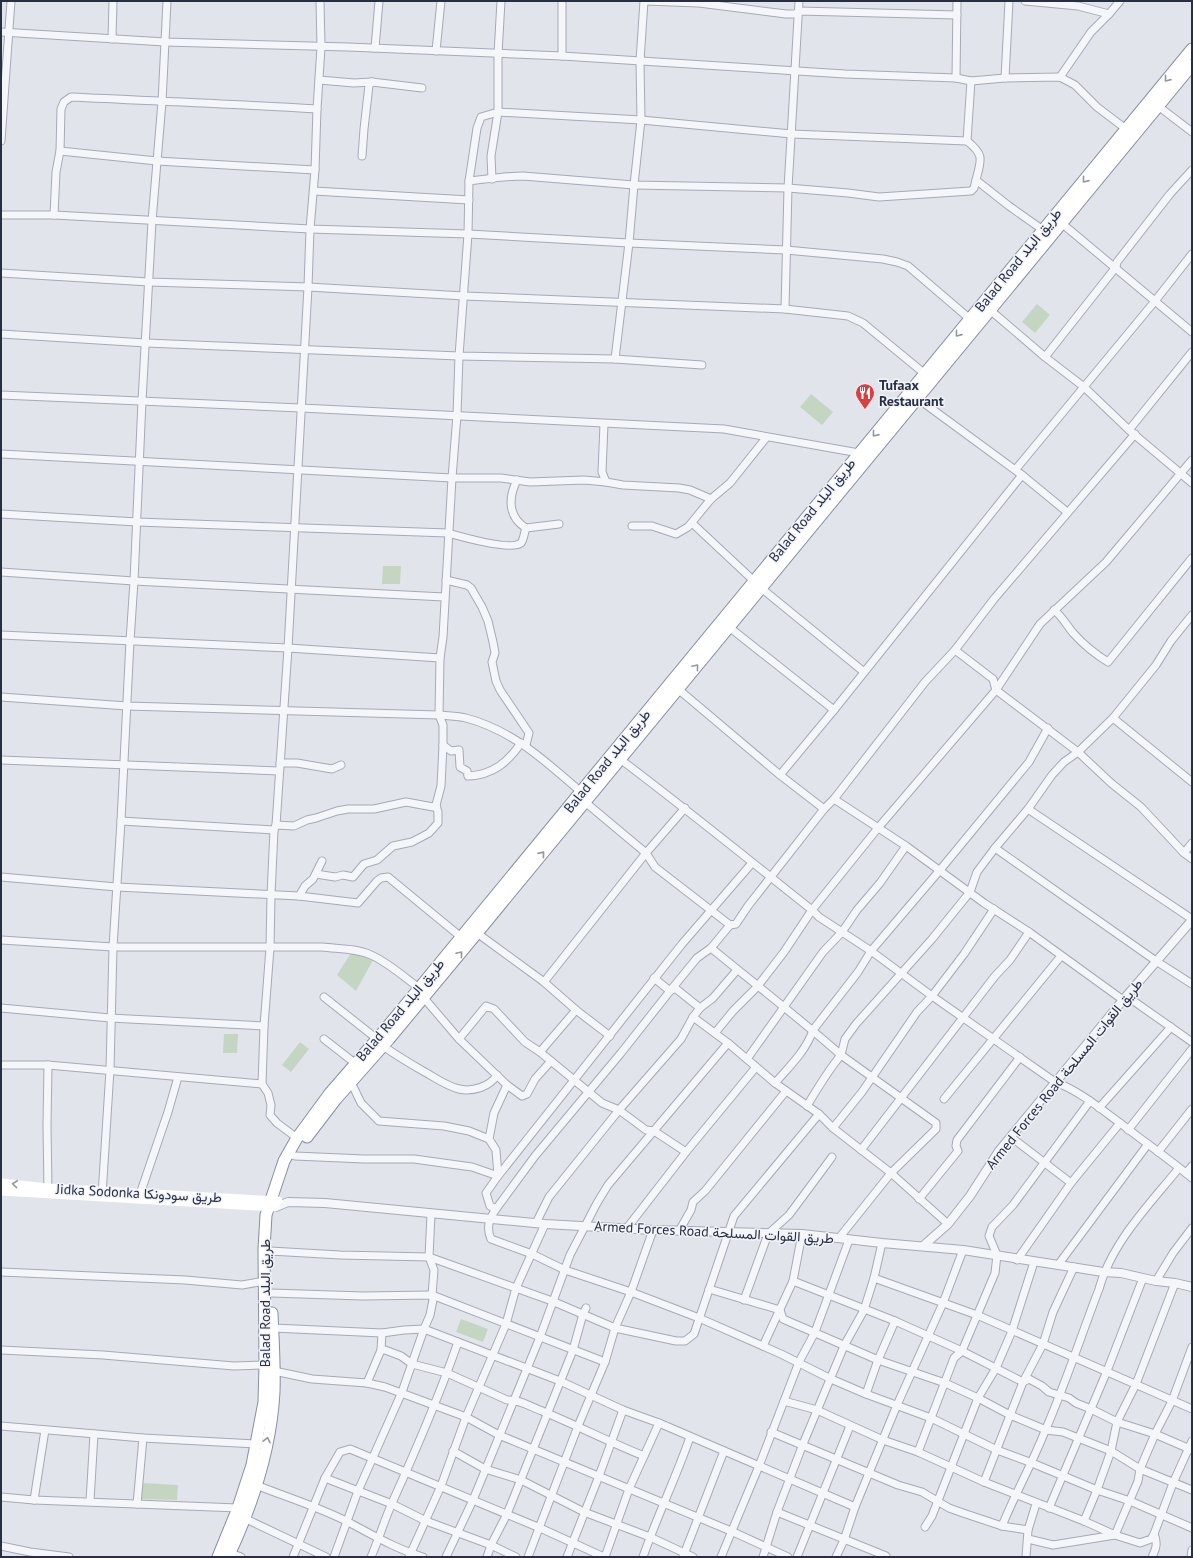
<svg xmlns="http://www.w3.org/2000/svg" width="1193" height="1558" font-family="'PT Sans',Vazirmatn,sans-serif">
	<style>
		.green { fill: #c4d6c2 }
		.lines { fill: none; stroke-linecap: round; stroke-linejoin: round }
		.minor-casing { stroke: #a6aab6; stroke-width: 9 }
		.tertiary-casing { stroke: #a6aab6; stroke-width: 10 }
		.trunk-casing { stroke: #888fa3; stroke-width: 13 }
		.minor { stroke: #f5f6f9; stroke-width: 7 }
		.tertiary { stroke: #f5f6f9; stroke-width: 8 }
		.secondary { stroke: #fff; stroke-width: 9 }
		.trunk { stroke: #fff; stroke-width: 11 }
		.oneway { stroke: #9497a2 }
		.labels { text-anchor: middle; dominant-baseline: central; stroke-width: 3; stroke-linejoin: round; paint-order: stroke }
		.street-label { font-size: 14px; fill: #282f44; stroke: #f1f3f8 }
		.poi-label { font-size: 14px; font-weight: bold; fill: #282f44; stroke: #f1f3f8; text-anchor: start }
	</style>
	<rect width="100%" height="100%" fill="#e2e4eb"/>
	<g class="green">
		<polygon points="1037,304 1050,315 1035,333 1022,322"/>
		<polygon points="811,394 833,412 822,425 800,407"/>
		<polygon points="383,566 401,566 400,584 382,584"/>
		<polygon points="351,953 373,960 356,991 337,975"/>
		<polygon points="224,1034 238,1034 237,1053 223,1053"/>
		<polygon points="300,1042 309,1049 291,1072 282,1065"/>
		<polygon points="461,1319 488,1329 483,1342 456,1332"/>
		<polygon points="142,1483 178,1485 177,1500 141,1499"/>
	</g>
	<g class="lines">
		<g class="minor-casing">
			<g id="minor">
				<polyline points="562,1 562,56"/>
				<polyline points="645,1 699,3 786,14 795,14 799,11 957,15"/>
				<polyline points="1025,1 1078,6 1109,14 1120,1"/>
				<polyline points="1,32 165,42 348,47 562,56 845,74 956,78 971,81 1005,78 1060,77 1075,85 1097,107 1126,129"/>
				<polyline points="112,39 113,1"/>
				<polyline points="375,48 379,1"/>
				<polyline points="436,51 441,1"/>
				<polyline points="1060,77 1091,32 1109,14"/>
				<polyline points="956,78 957,1"/>
				<polyline points="1005,78 1009,1"/>
				<polyline points="319,80 354,83 372,82 422,88"/>
				<polyline points="1158,106 1192,132"/>
				<polyline points="1,141 11,1"/>
				<polyline points="967,141 971,81"/>
				<polyline points="60,151 157,161 315,170"/>
				<polyline points="362,156 364,129 369,85 372,82"/>
				<polyline points="492,179 491,156 498,112 498,54 501,1"/>
				<path d="M 469,181 C 487,179 505,176 523,176 L 634,185 L 788,188 L 848,193 L 879,197 L 971,191 L 974,188 L 976,180"/>
				<polyline points="314,191 469,200"/>
				<polyline points="1,215 54,215 310,229 468,234 629,243 786,250 883,259 897,262 908,266 970,319"/>
				<path d="M 54,215 L 56,172 L 60,151 L 61,109 L 64,102 L 71,97 C 153,101 235,104 317,109"/>
				<polyline points="1059,221 1192,332"/>
				<polyline points="1,273 149,282 308,287 464,296 785,309 848,316 863,323 925,374"/>
				<polyline points="785,309 788,188 799,1"/>
				<polyline points="990,310 1045,357 1084,387 1129,430 1192,483"/>
				<polyline points="1,334 146,343 459,356 615,359 702,365"/>
				<polyline points="1045,357 1116,267 1117,262 1170,194 1192,170"/>
				<polyline points="615,359 629,243 634,185 641,120 640,61 644,1"/>
				<polyline points="1,395 301,408 724,429 859,453"/>
				<polyline points="604,424 602,472 606,482"/>
				<polyline points="1129,430 1192,352"/>
				<polyline points="1,454 452,478 501,478 530,482 584,480 606,482 623,485 679,488 690,490 711,499"/>
				<polyline points="1016,469 1155,301 1192,254"/>
				<polyline points="1022,475 1067,512"/>
				<path d="M 517,480 C 508,498 508,517 526,528 L 559,524"/>
				<path d="M 1,514 L 137,522 L 448,533 C 462,537 511,551 521,543 C 524,539 524,533 526,528"/>
				<polyline points="692,523 754,581"/>
				<polyline points="632,526 652,526 676,534 688,527 711,499 730,483 766,438"/>
				<polyline points="1,572 134,581 444,597"/>
				<polyline points="446,580 467,585 471,588 482,607 488,621 493,642 495,653 492,662 496,681 500,690 529,733 526,745"/>
				<polyline points="761,588 864,672"/>
				<path d="M 1054,610 C 1062,616 1067,626 1074,634 C 1084,645 1095,654 1108,662 L 1192,558"/>
				<polyline points="729,627 834,710"/>
				<polyline points="1,635 288,648 440,658"/>
				<polyline points="955,650 993,679 996,690 1078,752 1111,783 1141,807 1184,853 1192,859"/>
				<polyline points="678,689 780,775 824,809"/>
				<path d="M 1,697 L 127,706 L 439,715 C 448,716 458,716 466,718 C 514,731 545,761 581,792"/>
				<polyline points="1113,718 1192,782"/>
				<path d="M 443,745 L 451,751 L 459,750 L 460,767 L 467,771 L 468,776 C 493,775 508,762 521,743"/>
				<path d="M 620,759 C 685,808 748,859 812,910 L 819,917 L 871,951 L 932,996 L 1055,1082 C 1080,1091 1102,1110 1124,1126 C 1146,1143 1170,1160 1192,1178"/>
				<polyline points="1,760 279,771"/>
				<polyline points="280,763 297,763 332,769 341,765"/>
				<polyline points="780,775 834,710 1022,475 917,398"/>
				<polyline points="834,799 906,846 984,903 1029,932 1123,1000 1135,1002 1192,1042"/>
				<polyline points="585,802 646,853 655,867 730,925 736,924 748,906 824,809 834,799 925,682 955,650 994,599 1135,434"/>
				<polyline points="1028,809 1192,919"/>
				<polyline points="121,821 274,830"/>
				<polyline points="276,825 294,826 307,820 316,818 337,811 348,809 374,809 406,802 433,807 436,805"/>
				<polyline points="995,848 1156,961 1192,984"/>
				<polyline points="1184,853 1192,843"/>
				<path d="M 316,874 L 335,877 L 343,875 L 353,877 L 364,864 L 377,860 L 393,846 L 412,842 L 429,833 L 438,823 L 438,812 L 436,805 L 441,786 L 443,745 L 443,725 L 439,715 L 440,658 L 443,637 L 452,478 L 457,415 L 459,356 L 468,234 L 469,181 L 477,128 L 481,117 L 498,112 L 641,120 L 792,134 L 967,141 C 985,155 981,160 976,180 L 1009,206 L 1043,230"/>
				<polyline points="1,877 117,887 299,896 358,903 377,881 381,878 388,877 461,937"/>
				<polyline points="299,896 305,886 313,879 322,861"/>
				<path d="M 730,925 L 711,948 C 755,984 799,1018 841,1055 C 828,1071 817,1089 807,1106"/>
				<polyline points="477,933 544,982 576,1010 610,1036"/>
				<path d="M 1,940 L 113,947 L 322,947 C 338,949 356,948 371,955 C 389,963 404,977 419,988"/>
				<polyline points="654,978 670,991 675,988 700,1008 693,1017"/>
				<polyline points="544,982 646,853 685,808"/>
				<polyline points="324,997 377,1039"/>
				<path d="M 424,998 L 459,1039 L 507,1085 L 494,1113 L 489,1139 L 496,1150 L 498,1176 L 486,1193 L 490,1206 L 496,1209 C 489,1219 486,1228 491,1239 L 532,1254 L 565,1270 L 631,1292 L 699,1318 L 781,1354 L 831,1379 L 866,1394 L 931,1418 L 997,1450 L 1032,1463 L 1097,1490 L 1130,1501 L 1192,1528"/>
				<polyline points="1,1008 110,1018 264,1026"/>
				<polyline points="700,1008 713,998 737,970"/>
				<polyline points="715,1033 733,1011 757,987 784,952 812,910 878,828 996,690 1040,624 1106,562 1192,460"/>
				<polyline points="324,1039 356,1064"/>
				<polyline points="459,1039 486,1006 494,1009 525,1042 540,1052 602,1103 619,1110 646,1130 654,1131 686,1152"/>
				<path d="M 383,1046 C 396,1055 409,1063 423,1071 C 434,1077 446,1086 459,1089 C 472,1092 490,1087 497,1075"/>
				<polyline points="540,1052 576,1010"/>
				<polyline points="747,1059 823,952 842,932 857,910 880,883 906,846"/>
				<polyline points="1,1065 48,1065 262,1084"/>
				<polyline points="48,1065 47,1125 48,1193"/>
				<polyline points="351,1082 361,1103 379,1121 444,1126 469,1131 489,1139"/>
				<path d="M 775,1083 C 789,1067 806,1051 813,1030 L 858,972 L 871,951 L 940,870 L 1029,762 L 1048,728"/>
				<polyline points="507,1085 522,1096 527,1094 535,1079 551,1061"/>
				<polyline points="944,1099 1061,956"/>
				<polyline points="1099,1108 1171,1027"/>
				<polyline points="833,1128 862,1092 917,1012 932,996 964,954 994,909"/>
				<polyline points="1128,1130 1192,1049"/>
				<polyline points="1011,1137 1071,1183"/>
				<polyline points="297,1138 277,1123 270,1115 271,1105 268,1093 262,1084 264,1026 270,948 271,895 274,830 276,825 288,648 308,287 310,229 315,170 317,109 321,47 320,1"/>
				<polyline points="861,1150 995,976 1010,960 1029,932"/>
				<polyline points="1158,1152 1192,1109"/>
				<polyline points="295,1156 364,1159 414,1159 472,1167 498,1176 682,944 752,863"/>
				<polyline points="1186,1173 1192,1166"/>
				<polyline points="102,1195 110,1070 113,947 121,821 130,641 134,581 142,401 152,221 162,102 167,1"/>
				<polyline points="139,1197 168,1112 178,1077"/>
				<polyline points="919,1199 958,1151 956,1146 957,1140 1020,1057"/>
				<polyline points="496,1209 535,1156 621,1053 670,991 697,958 711,948"/>
				<polyline points="536,1223 549,1197 619,1110 681,1039 693,1017 728,1043 775,1083 819,1114 833,1128 891,1173 948,1224"/>
				<polyline points="627,1228 686,1152 756,1067"/>
				<polyline points="679,1231 691,1210 693,1202 705,1191 786,1091"/>
				<polyline points="839,1238 891,1173 936,1129 936,1123 841,1055 845,1039 856,1024 932,939 970,892 977,872 995,848 1028,809 1052,775 1064,762 1078,752 1113,718 1156,665 1171,641 1192,615"/>
				<polyline points="270,1251 340,1255 429,1257 552,1301 615,1328 676,1341 685,1341 694,1334 734,1216 819,1114"/>
				<polyline points="1017,1260 1071,1183 1120,1123"/>
				<polyline points="1058,1265 1148,1144"/>
				<polyline points="1,1272 185,1280 242,1285 265,1281"/>
				<polyline points="874,1278 977,1315 1192,1409"/>
				<polyline points="793,1281 895,1321 962,1351 1023,1382 1029,1379 1042,1386 1049,1392 1069,1398 1076,1403 1091,1409 1117,1422 1155,1434 1192,1450"/>
				<polyline points="1156,1281 1173,1253 1192,1228"/>
				<polyline points="709,1289 780,1310 783,1319 878,1360 945,1383 978,1398 1010,1415 1046,1430 1063,1432 1111,1451 1140,1469 1192,1490"/>
				<polyline points="271,1293 363,1296 432,1295 605,1362"/>
				<polyline points="744,1300 768,1234 789,1215 832,1157"/>
				<polyline points="273,1328 382,1333 404,1330 424,1329 560,1381 623,1410 659,1423 855,1507"/>
				<polyline points="763,1346 793,1281 802,1234"/>
				<polyline points="1,1350 103,1355 234,1366 265,1365"/>
				<path d="M 381,1350 L 385,1350 L 401,1356 L 412,1364 L 447,1373 L 507,1400 C 519,1399 531,1407 542,1411 C 576,1425 609,1442 644,1456"/>
				<polyline points="274,1371 312,1379 367,1383 385,1387 466,1417 499,1435 731,1531 788,1557"/>
				<polyline points="367,1383 381,1350 382,1333"/>
				<polyline points="866,1394 878,1360 895,1321"/>
				<polyline points="784,1401 817,1410 883,1440 918,1452 984,1482 1084,1521 1115,1535 1140,1543 1151,1539 1154,1534 1173,1483 1192,1441"/>
				<polyline points="1,1426 143,1438 257,1444"/>
				<polyline points="771,1432 898,1485 922,1492 949,1508 963,1513 1002,1526 1028,1530"/>
				<polyline points="453,1451 485,1469 521,1480 584,1512 650,1537 693,1557"/>
				<polyline points="918,1452 954,1358 962,1351 995,1273 997,1255 989,1236 992,1227 1013,1205 1090,1101"/>
				<polyline points="325,1478 392,1504 426,1521 491,1545 516,1557"/>
				<polyline points="984,1482 1023,1382 1043,1344 1053,1312 1074,1267"/>
				<path d="M 256,1485 C 286,1497 319,1507 348,1522 C 373,1535 396,1549 423,1557"/>
				<polyline points="1,1497 34,1500 238,1508"/>
				<polyline points="34,1500 45,1430"/>
				<polyline points="90,1501 94,1434"/>
				<polyline points="137,1504 143,1438"/>
				<polyline points="1049,1508 1107,1371 1143,1278"/>
				<polyline points="777,1512 886,1556"/>
				<polyline points="244,1518 326,1557"/>
				<polyline points="1084,1521 1097,1490 1111,1451 1117,1422 1136,1384 1175,1283"/>
				<path d="M 1002,1526 C 1015,1494 1032,1464 1045,1431 C 1065,1385 1081,1336 1099,1289 C 1112,1242 1149,1205 1179,1168"/>
				<polyline points="925,1527 932,1516 978,1398 996,1368 1012,1331 1034,1262"/>
				<polyline points="1028,1539 1053,1545 1115,1535 1138,1481 1140,1469 1155,1434 1172,1401 1192,1347"/>
				<polyline points="1,1546 30,1552 69,1557"/>
				<polyline points="230,1553 241,1557"/>
				<polyline points="293,1557 325,1478 340,1452 350,1449 540,1528 604,1557"/>
				<polyline points="334,1557 358,1491 402,1392 424,1329 430,1315 433,1300 432,1295 434,1270 429,1257 431,1214"/>
				<path d="M 371,1557 C 379,1539 384,1521 392,1503 C 416,1450 439,1397 458,1342"/>
				<polyline points="409,1557 441,1486 466,1417 506,1324 516,1288 545,1224"/>
				<polyline points="446,1557 473,1500 540,1337 570,1255 597,1203 608,1185 728,1043"/>
				<polyline points="487,1557 491,1545 507,1514 573,1350 583,1314 586,1308"/>
				<polyline points="528,1557 578,1426 605,1362 615,1328 631,1292 653,1230"/>
				<polyline points="567,1557 599,1476 623,1410"/>
				<polyline points="605,1557 629,1489 659,1423"/>
				<path d="M 643,1557 C 657,1516 676,1478 690,1437"/>
				<polyline points="683,1557 724,1451"/>
				<polyline points="721,1557 759,1466 799,1362 815,1332 849,1240"/>
				<polyline points="763,1557 777,1512 803,1444 844,1346 864,1310 874,1278 882,1243"/>
				<polyline points="797,1557 850,1426"/>
				<polyline points="836,1557 844,1540 855,1507 897,1405 943,1303 963,1250"/>
				<polyline points="1026,1557 1028,1530 1036,1504"/>
				<path d="M 1152,1557 C 1156,1549 1158,1543 1154,1534"/>
				<polyline points="1191,1557 1192,1550"/>
			</g>
		</g>
		<g class="tertiary-casing">
			<g id="tertiary">
				<polyline points="276,1207 288,1202 325,1203 545,1224 653,1230 802,1234 882,1243 963,1250 1103,1272 1121,1273 1156,1281 1175,1283 1192,1287"/>
				<polyline points="923,1246 948,1224 970,1196 999,1151 1123,1000 1192,920"/>
			</g>
		</g>
		<g class="trunk-casing">
			<g id="trunk">
				<polyline points="307,1137 336,1099 389,1039 477,933 1192,65"/>
				<polyline points="218,1557 238,1508 252,1465 264,1402 265,1365 264,1249 266,1215 284,1161 297,1138 330,1093 384,1031 1192,49"/>
				<path d="M 228,1557 C 252,1506 271,1449 274,1392 C 275,1366 273,1339 272,1313"/>
			</g>
		</g>
		<use href="#minor" class="minor"/>
		<use href="#tertiary" class="tertiary"/>
		<g class="secondary">
			<polyline points="1,1183 48,1188 278,1201"/>
			<polyline points="1,1191 275,1207"/>
		</g>
		<use href="#trunk" class="trunk"/>
	</g>
	<defs><path id="oneway-chevron" d="M-2-3.5L2.5 0L-2 3.5" fill="none" stroke-width="1.6" stroke-linecap="round" stroke-linejoin="round"/></defs>
	<g class="oneway">
		<use href="#oneway-chevron" transform="translate(1167 79) rotate(129)"/>
		<use href="#oneway-chevron" transform="translate(1085 180) rotate(129)"/>
		<use href="#oneway-chevron" transform="translate(958 334) rotate(129)"/>
		<use href="#oneway-chevron" transform="translate(875 434) rotate(129)"/>
		<use href="#oneway-chevron" transform="translate(696 667) rotate(-50)"/>
		<use href="#oneway-chevron" transform="translate(542 854) rotate(-51)"/>
		<use href="#oneway-chevron" transform="translate(460 954) rotate(-50)"/>
		<use href="#oneway-chevron" transform="translate(15 1184) rotate(-174)"/>
		<use href="#oneway-chevron" transform="translate(267 1440) rotate(-78)"/>
	</g>
	<defs>
		<g id="restaurant-pin" transform="scale(1)"><path d="M0 17L-7.5 6A9.5 9.5 0 1 1 7.5 6Z" fill="#d93e40" stroke="#f1f3f8"/><path d="M-5-6h1v4h1v-4h1v4h1v-4h1v5L-1.5 .5V6h-2V.5L-5-1ZM5-6V6H3V1.5H1.5Q1.5-4 5-6Z" fill="#fff"/></g>
	</defs>
	<g fill-rule="evenodd">
		<use href="#restaurant-pin" x="865" y="393"/>
	</g>
	<g class="labels">
		<g class="street-label">
			<text transform="translate(1018 260) rotate(-51)">Balad Road طريق البلد</text>
			<text transform="translate(812 510) rotate(-51)">Balad Road طريق البلد</text>
			<text transform="translate(607 761) rotate(-51)">Balad Road طريق البلد</text>
			<text transform="translate(400 1010) rotate(-50)">Balad Road طريق البلد</text>
			<text transform="translate(1064 1074) rotate(-51)">Armed Forces Road طريق القوات المسلحة</text>
			<text transform="translate(139 1193) rotate(3)">Jidka Sodonka طريق سودونكا</text>
			<text transform="translate(714 1232) rotate(3)">Armed Forces Road طريق القوات المسلحة</text>
			<text transform="translate(265 1303) rotate(-90)">Balad Road طريق البلد</text>
		</g>
		<g class="poi-label">
			<text x="879" y="385">Tufaax<tspan x="879" dy="16">Restaurant</tspan></text>
		</g>
	</g>
	<rect width="1193" height="1558" fill="none" stroke="#282f44" stroke-width="4"/>
</svg>
